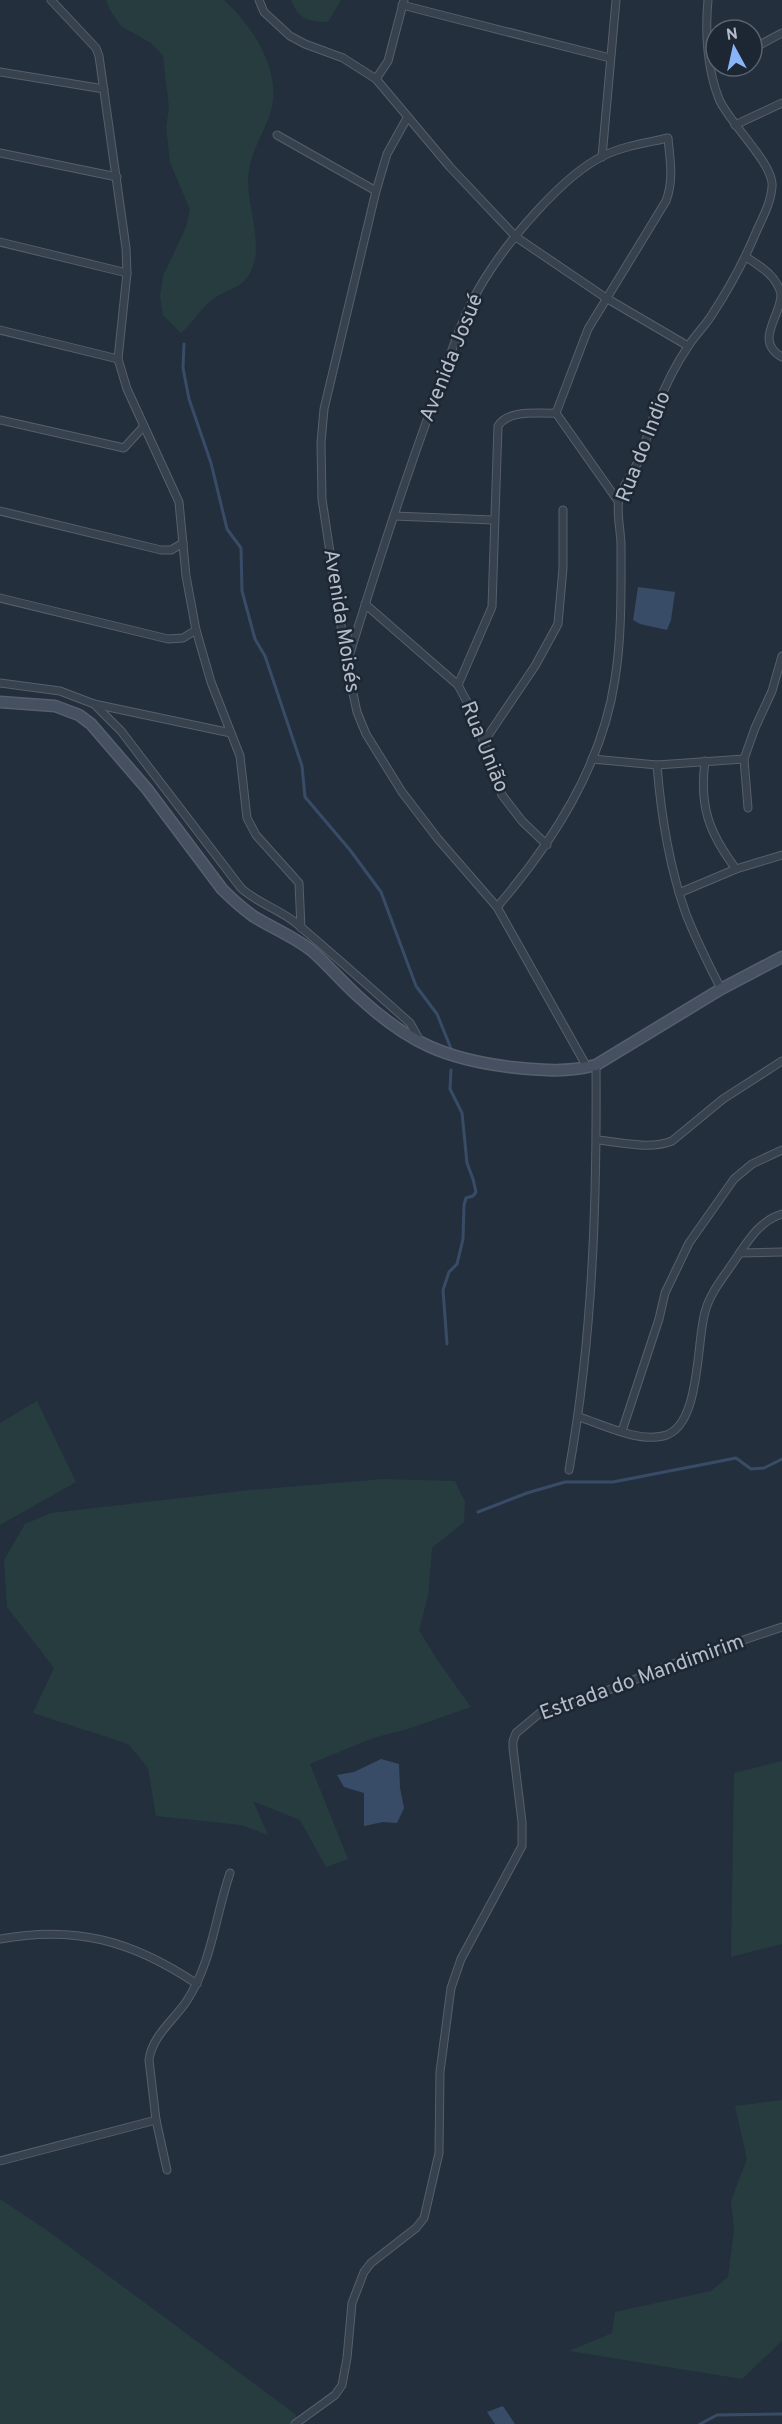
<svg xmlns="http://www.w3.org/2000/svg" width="782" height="2424" font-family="Overpass,sans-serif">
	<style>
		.green { fill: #263c3f }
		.water { fill: #394c67 }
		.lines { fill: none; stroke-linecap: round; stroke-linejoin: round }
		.stream { stroke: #394c67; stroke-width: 3 }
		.street-casing { stroke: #565f6c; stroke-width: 9 }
		.secondary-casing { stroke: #565f6c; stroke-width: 13 }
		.street { stroke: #38414e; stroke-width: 7 }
		.secondary { stroke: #465061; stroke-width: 10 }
		.labels { text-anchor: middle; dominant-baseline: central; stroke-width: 5; stroke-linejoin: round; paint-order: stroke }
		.street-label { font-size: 21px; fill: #b4bcc9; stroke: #1d2633 }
	</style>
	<rect width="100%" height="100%" fill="#242f3e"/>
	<g class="green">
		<path d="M 106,0 L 224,0 C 254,27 285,75 269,117 C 261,138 248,157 248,181 C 248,211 265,248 249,275 C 242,287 230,289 219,295 C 203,304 195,321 181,333 L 163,315 L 160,297 L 163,276 L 186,227 L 190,210 L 170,162 L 166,127 L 169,108 L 163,56 L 151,43 L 121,26 L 110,10 Z"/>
		<path d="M 291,0 L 341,0 L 328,22 C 309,22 298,19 291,0 Z"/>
		<polygon points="37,1401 76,1482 0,1525 0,1423"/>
		<polygon points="383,1479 455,1481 465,1502 464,1522 432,1548 428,1596 419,1630 438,1661 471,1707 408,1729 373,1738 310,1764 348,1859 326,1867 300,1820 253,1801 268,1835 241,1825 156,1816 148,1768 128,1744 33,1713 54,1668 7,1607 4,1560 25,1524 51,1513 250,1490"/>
		<polygon points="782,1761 782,1944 731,1957 734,1773"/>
		<polygon points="782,2100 782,2341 742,2379 569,2351 612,2333 615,2312 711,2291 728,2277 734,2229 731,2201 747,2159 735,2106"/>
		<polygon points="0,2199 48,2231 295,2414 299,2424 0,2424"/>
	</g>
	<g class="water">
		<polygon points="638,587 675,592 671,620 667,630 640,624 633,620"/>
		<polygon points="381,1759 399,1764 400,1788 404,1808 397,1823 383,1822 364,1826 364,1793 344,1787 337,1775 354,1772"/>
		<polygon points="503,2406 515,2424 495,2424 487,2412"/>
	</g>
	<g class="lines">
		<g class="stream">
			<polyline points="184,344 183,368 189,399 211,463 227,529 241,548 242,591 255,639 265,656 302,766 305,797 350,850 381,892 416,986 437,1014 452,1051"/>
			<polyline points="447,1344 443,1290 449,1272 457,1264 463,1239 464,1205 466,1198 473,1196 476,1192 473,1179 467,1163 462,1113 450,1089 451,1070"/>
			<polyline points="478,1512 527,1493 565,1482 613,1482 736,1458 751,1469 764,1468 782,1459"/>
			<polyline points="700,2424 717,2415 782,2414"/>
		</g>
		<g class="street-casing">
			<g id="street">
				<polyline points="51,0 96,48 99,56 126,248 127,273 118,359 127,389 179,502 186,576 196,630 211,682 240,756 247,818 256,835 299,883 301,928"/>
				<polyline points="259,0 264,12 290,36 305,44 343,58 376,79 450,167 516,237 606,298 688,346"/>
				<polyline points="402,5 610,58"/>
				<polyline points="752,49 782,33"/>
				<polyline points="0,72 104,89"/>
				<polyline points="376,79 388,61 404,0"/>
				<polyline points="407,118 387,154 376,191 324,409 321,443 322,499 347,666 357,712 366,734 402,792 438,839 497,907 587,1067"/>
				<polyline points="735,125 782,103"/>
				<polyline points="277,135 376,191"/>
				<polyline points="0,153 117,177"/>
				<polyline points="602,157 616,0"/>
				<polyline points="0,242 127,273"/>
				<path d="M 746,257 C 760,266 777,276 781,294 C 782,315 753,341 782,357"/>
				<polyline points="0,330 118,359"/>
				<polyline points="556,413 618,501"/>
				<polyline points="0,420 124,448 144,426"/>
				<polyline points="0,511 161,550 171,550 183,543"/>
				<polyline points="394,516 493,520"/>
				<polyline points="0,598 168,639 183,638 196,630"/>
				<polyline points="365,604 458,685 475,717 502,795 522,821 547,845"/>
				<path d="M 347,663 C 374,575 402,487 434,401 C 449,360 461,317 484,280 C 508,241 562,176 603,156 C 623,146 646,143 668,138 C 670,160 674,180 666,201 L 588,329 L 556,413"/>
				<path d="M 0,683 L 60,691 L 94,704 L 121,731 L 241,888 C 257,903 279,909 296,923 C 334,955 372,989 410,1023 L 420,1041"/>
				<path d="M 458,685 L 492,607 L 498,426 C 509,409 538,414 556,413"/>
				<polyline points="94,704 231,733"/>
				<polyline points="483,743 535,666 558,624 563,568 563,510"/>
				<polyline points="592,759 657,765 744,759"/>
				<path d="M 705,761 C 699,806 709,833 736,869"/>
				<path d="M 657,765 C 661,816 669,866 686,914 C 696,940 709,965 721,989"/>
				<polyline points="748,808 744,759 755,728 772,691 782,656"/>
				<polyline points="679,893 736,869 782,855"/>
				<path d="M 497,907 C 553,842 602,766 615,679 C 622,635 621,589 621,545 C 621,532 616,511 619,500 C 622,486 633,473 639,460 C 646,443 650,425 657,407 C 665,386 676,364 689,345 C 696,334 706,325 713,313 C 730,287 745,259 757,230 C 763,217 771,202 772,187 C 775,165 729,123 719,99 C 707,69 705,31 708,0"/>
				<path d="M 597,1140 C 621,1142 649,1150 672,1141 L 723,1099 L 782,1061"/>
				<polyline points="740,1253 782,1252"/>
				<path d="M 579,1417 C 604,1425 637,1442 663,1436 C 701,1428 696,1343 705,1312 C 710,1292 726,1274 737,1257 C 749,1239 761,1220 782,1214"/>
				<polyline points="622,1431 659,1319 665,1293 689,1243 734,1179 752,1164 782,1150"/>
				<path d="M 569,1470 C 593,1337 597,1200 596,1065"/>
				<path d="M 0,1939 C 76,1925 133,1941 197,1984"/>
				<polyline points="0,2161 156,2120"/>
				<path d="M 167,2170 L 156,2120 L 149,2060 C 152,2036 173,2021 186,2002 C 212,1963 215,1917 230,1873"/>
				<polyline points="295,2424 335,2395 342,2385 347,2358 352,2303 364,2272 371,2263 416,2228 424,2218 439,2153 440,2072 451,1988 461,1959 522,1846 522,1822 513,1748 513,1741 516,1733 540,1713 614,1688 670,1665 782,1627"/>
			</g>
		</g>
		<g class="secondary-casing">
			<path id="secondary" d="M 0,702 L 55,706 L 79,715 L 91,724 L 147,789 L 222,889 C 232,899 242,908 253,916 C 272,928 295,937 312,951 C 329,966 344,984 361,999 C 409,1043 446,1059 510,1067 C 541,1070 566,1073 596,1065 L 721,989 L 782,957"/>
		</g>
		<use href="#street" class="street"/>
		<use href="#secondary" class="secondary"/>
	</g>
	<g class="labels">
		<g class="street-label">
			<text transform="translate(452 358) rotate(-68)">Avenida Josué</text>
			<text transform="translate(644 447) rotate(-69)">Rua do Indio</text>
			<text transform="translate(341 621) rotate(81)">Avenida Moisés</text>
			<text transform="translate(484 747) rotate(68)">Rua União</text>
			<text transform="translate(642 1678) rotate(-20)">Estrada do Mandimirim</text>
		</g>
	</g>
	<g transform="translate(734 48) rotate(352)"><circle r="28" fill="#1d2633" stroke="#59626f" stroke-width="1.5"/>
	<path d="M0-4.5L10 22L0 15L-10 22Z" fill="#8ab4f8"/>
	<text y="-9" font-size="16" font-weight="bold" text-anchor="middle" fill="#b4bcc9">N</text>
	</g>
</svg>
